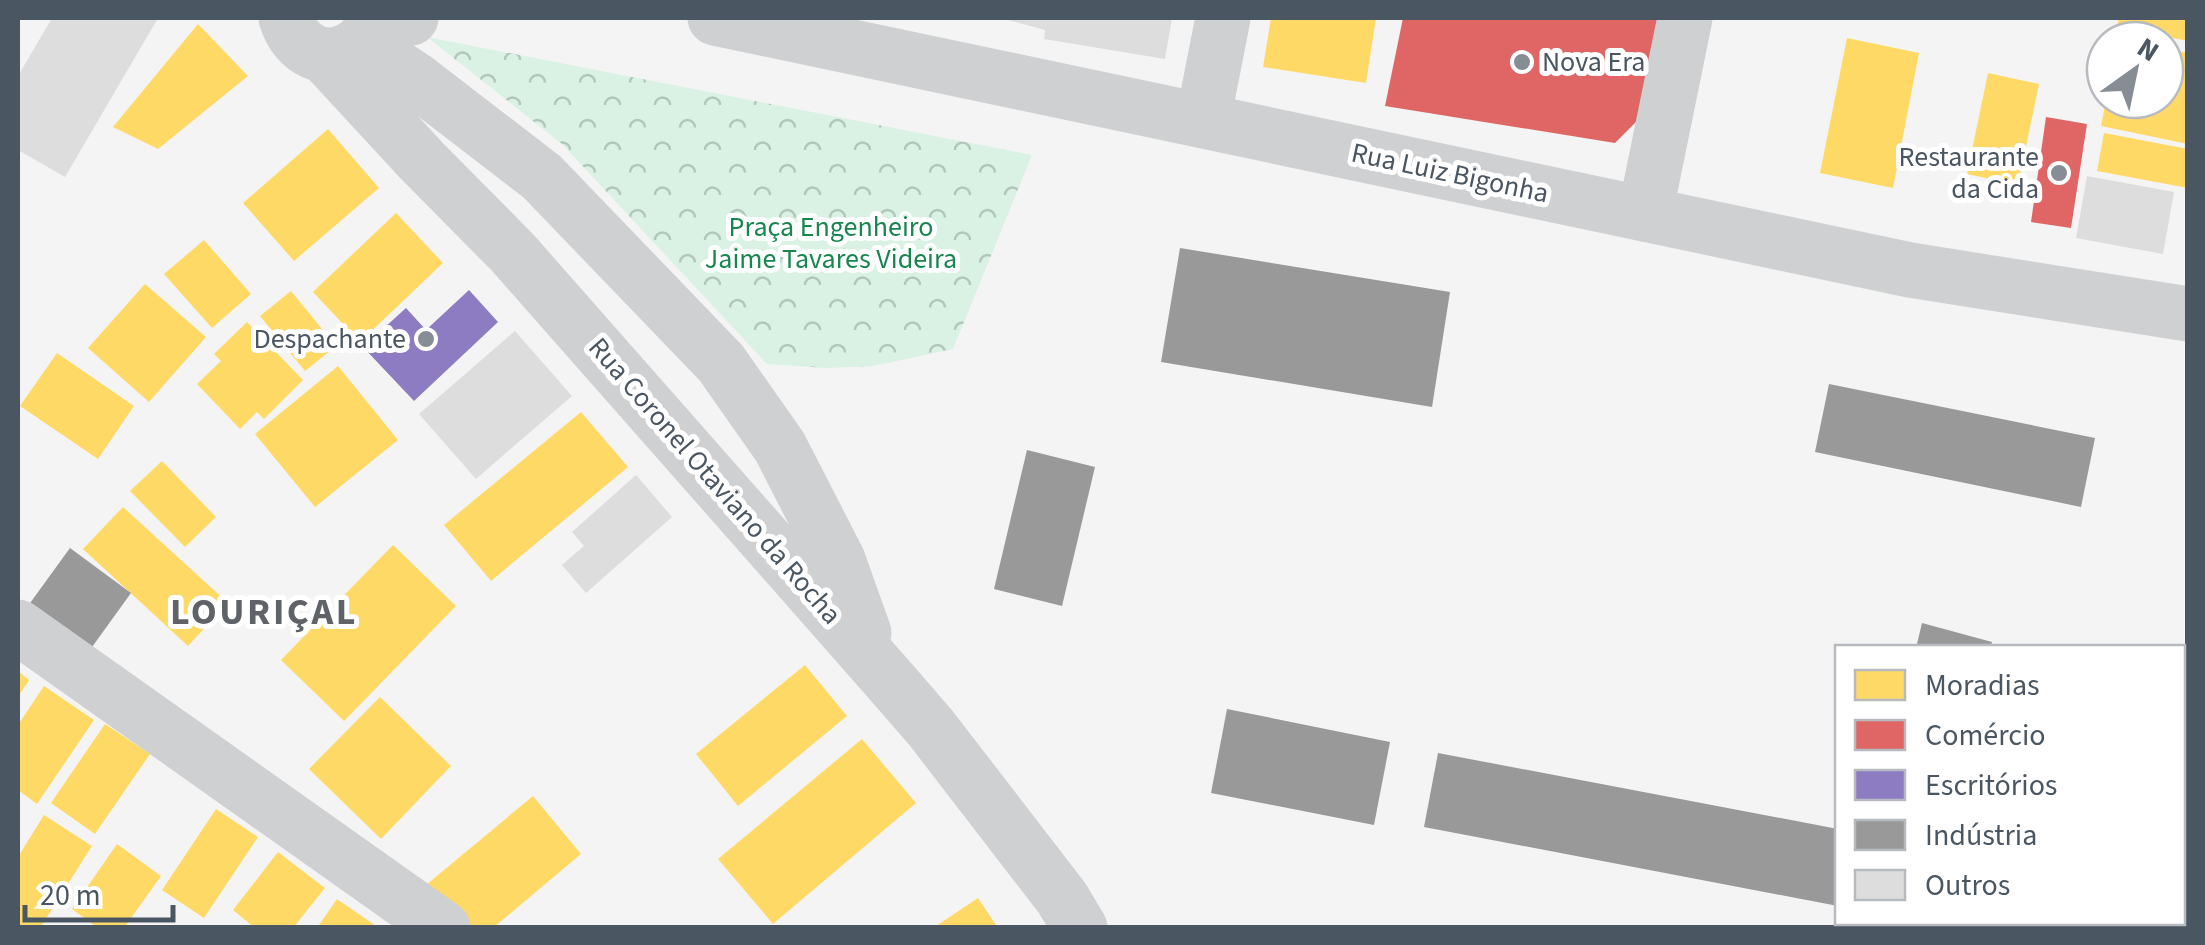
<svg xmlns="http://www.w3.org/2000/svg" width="2205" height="945" font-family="'Source Sans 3',sans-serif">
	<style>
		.forest { fill: url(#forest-crowns) }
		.homes { fill: #ffd966 }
		.shops { fill: #e06666 }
		.offices { fill: #8e7cc3 }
		.industry { fill: #999 }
		.building { fill: #ddddde }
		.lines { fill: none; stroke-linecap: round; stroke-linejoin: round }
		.minor { stroke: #ced0d2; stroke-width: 55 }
		.poi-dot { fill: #868d94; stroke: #fff; stroke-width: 4 }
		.labels { text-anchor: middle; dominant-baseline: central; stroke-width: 10; stroke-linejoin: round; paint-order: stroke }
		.poi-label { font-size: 28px; fill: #4a5661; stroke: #fff; text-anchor: end }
		.street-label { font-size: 28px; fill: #4a5661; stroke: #fff }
		.park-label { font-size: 28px; fill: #17864f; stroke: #fff }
		.district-label { font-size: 38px; font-weight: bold; letter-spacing: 2.5px; fill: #5f6368; stroke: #fff }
	</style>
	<defs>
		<pattern id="forest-crowns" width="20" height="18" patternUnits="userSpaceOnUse" patternTransform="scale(2.5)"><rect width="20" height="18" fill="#d9f2e3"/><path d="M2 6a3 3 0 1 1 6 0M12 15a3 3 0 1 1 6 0" fill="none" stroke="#b2c7bb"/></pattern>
	</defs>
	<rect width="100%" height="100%" fill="#f4f4f4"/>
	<polygon class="forest" points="427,37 1032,155 953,349 873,366 827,368 767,364 562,144"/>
	<g class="homes">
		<polygon points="1271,18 1376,18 1366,83 1263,67"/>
		<polygon points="2119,18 2188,18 2188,41 2117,27"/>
		<polygon points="198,24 248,76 158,149 113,127"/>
		<polygon points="1847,38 1919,53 1893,188 1820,173"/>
		<polygon points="2165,48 2188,53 2188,144 2101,126 2106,100 2165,100"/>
		<polygon points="1988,73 2039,84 2018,185 1967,174"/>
		<polygon points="328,129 379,188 294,261 243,203"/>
		<polygon points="2104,133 2188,149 2188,188 2097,171"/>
		<polygon points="396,213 443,263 360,342 313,292"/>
		<polygon points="204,240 251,294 212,328 164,274"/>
		<polygon points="145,284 206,337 149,402 88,348"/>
		<polygon points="291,291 336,346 305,371 260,316"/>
		<polygon points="247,322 303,380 264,419 257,412 240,429 197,384 221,361 214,354"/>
		<polygon points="57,353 134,406 98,459 20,406"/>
		<polygon points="338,366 398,440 315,507 255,434"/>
		<polygon points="581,412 628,467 491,581 444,525"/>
		<polygon points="162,461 216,517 185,547 130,491"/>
		<polygon points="123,507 228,603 188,646 83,549"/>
		<polygon points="393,545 456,606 344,721 281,660"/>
		<polygon points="805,665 847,716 738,806 696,754"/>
		<polygon points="18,671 29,680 18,697"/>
		<polygon points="44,686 94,720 37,804 18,790 18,725"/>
		<polygon points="380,697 451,766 381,839 309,769"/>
		<polygon points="105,724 150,754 95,834 51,803"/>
		<polygon points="862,739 916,803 773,924 718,859"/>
		<polygon points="533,796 581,854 493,928 472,928 420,890"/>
		<polygon points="216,809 258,837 204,918 162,890"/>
		<polygon points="44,815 92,846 40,928 18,928 18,857"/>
		<polygon points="117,844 161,876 124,928 98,928 72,909"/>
		<polygon points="278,852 325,888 293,928 255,928 233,910"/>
		<polygon points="978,898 998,928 933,928"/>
		<polygon points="337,899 379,928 317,928"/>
	</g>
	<g class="shops">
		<polygon points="1403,18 1658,18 1641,117 1615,143 1385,106"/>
		<polygon points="2046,117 2087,124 2071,228 2031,222"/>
	</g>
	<polygon class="offices" points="469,290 498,322 414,401 363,347 406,308 426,330"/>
	<g class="industry">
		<polygon points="1180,248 1450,292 1432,407 1161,362"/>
		<polygon points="1829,384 2095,438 2081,507 1815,452"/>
		<polygon points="1027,450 1095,467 1062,606 994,589"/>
		<polygon points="70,548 131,593 87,654 25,610"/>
		<polygon points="1922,623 1992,642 1991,648 1916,648"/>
		<polygon points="2182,683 2188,684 2188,760 2182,759"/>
		<polygon points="1227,709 1390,742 1374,825 1211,793"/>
		<polygon points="1438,753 1838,829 1838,906 1424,827"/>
		<polygon points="2182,776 2188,777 2188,855 2182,854"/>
	</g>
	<g class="building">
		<polygon points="52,18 158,18 65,177 18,150 18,76"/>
		<polygon points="1001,18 1172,18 1165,59 1044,39 1045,30"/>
		<polygon points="2087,176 2174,192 2163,254 2076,238"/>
		<polygon points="515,331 572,396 476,479 419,414"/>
		<polygon points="636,475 672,517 586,593 562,565 584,546 572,532"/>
	</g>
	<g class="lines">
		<g class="minor">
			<path d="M 286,18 C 296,51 326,66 356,46"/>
			<polyline points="715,18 1910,270 2188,314"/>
			<polyline points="370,26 411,18"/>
			<polyline points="360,43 416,80 542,177 721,363 780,447 838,560 864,633"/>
			<polyline points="325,56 422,161 513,253 892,683 931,728 1062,898 1080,928"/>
			<polyline points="1203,120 1223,18"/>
			<polyline points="1645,214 1685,18"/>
			<polyline points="18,627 443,928"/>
		</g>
	</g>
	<g class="poi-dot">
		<circle cx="1522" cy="62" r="10"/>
		<circle cx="2059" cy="173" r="10"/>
		<circle cx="426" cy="339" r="10"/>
	</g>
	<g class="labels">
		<g class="poi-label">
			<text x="1542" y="62" text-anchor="start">Nova Era</text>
			<text x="2039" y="157">Restaurante<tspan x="2039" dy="32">da Cida</tspan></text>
			<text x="406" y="339">Despachante</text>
		</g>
		<g class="street-label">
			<text transform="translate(1450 173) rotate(12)">Rua Luiz Bigonha</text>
			<text transform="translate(715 481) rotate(49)">Rua Coronel Otaviano da Rocha</text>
		</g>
		<g class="park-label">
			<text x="831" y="227">Praça Engenheiro<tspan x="831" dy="32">Jaime Tavares Videira</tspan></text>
		</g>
		<g class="district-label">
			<text x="264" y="612">LOURIÇAL</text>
		</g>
	</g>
	<rect width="2205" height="945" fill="none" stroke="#4a5661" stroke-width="40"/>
	<rect x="1835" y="645" width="350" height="280" fill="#ffffff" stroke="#b7bbc0" stroke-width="2.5"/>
	<rect x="1855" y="670" width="50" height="30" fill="#ffd966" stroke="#b7bbc0" stroke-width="2.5"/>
	<text x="1925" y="695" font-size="30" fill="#4a5661">Moradias</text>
	<rect x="1855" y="720" width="50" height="30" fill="#e06666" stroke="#b7bbc0" stroke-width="2.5"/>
	<text x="1925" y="745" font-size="30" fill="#4a5661">Comércio</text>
	<rect x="1855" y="770" width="50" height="30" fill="#8e7cc3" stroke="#b7bbc0" stroke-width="2.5"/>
	<text x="1925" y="795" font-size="30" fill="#4a5661">Escritórios</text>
	<rect x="1855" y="820" width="50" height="30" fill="#999999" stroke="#b7bbc0" stroke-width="2.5"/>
	<text x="1925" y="845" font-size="30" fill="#4a5661">Indústria</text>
	<rect x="1855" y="870" width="50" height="30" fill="#ddddde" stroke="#b7bbc0" stroke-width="2.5"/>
	<text x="1925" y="895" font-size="30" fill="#4a5661">Outros</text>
	<g transform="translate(2135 70) rotate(33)"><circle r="48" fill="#ffffff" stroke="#b7bbc0" stroke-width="2.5"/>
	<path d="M0-8L18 38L0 25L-18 38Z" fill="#868d94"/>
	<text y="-15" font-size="28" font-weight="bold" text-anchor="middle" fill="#4a5661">N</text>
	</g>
	<path d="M25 905v15h148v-15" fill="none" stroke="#4a5661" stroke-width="5"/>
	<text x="40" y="905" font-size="30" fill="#4a5661" stroke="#ffffff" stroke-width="8" paint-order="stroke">20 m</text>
</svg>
